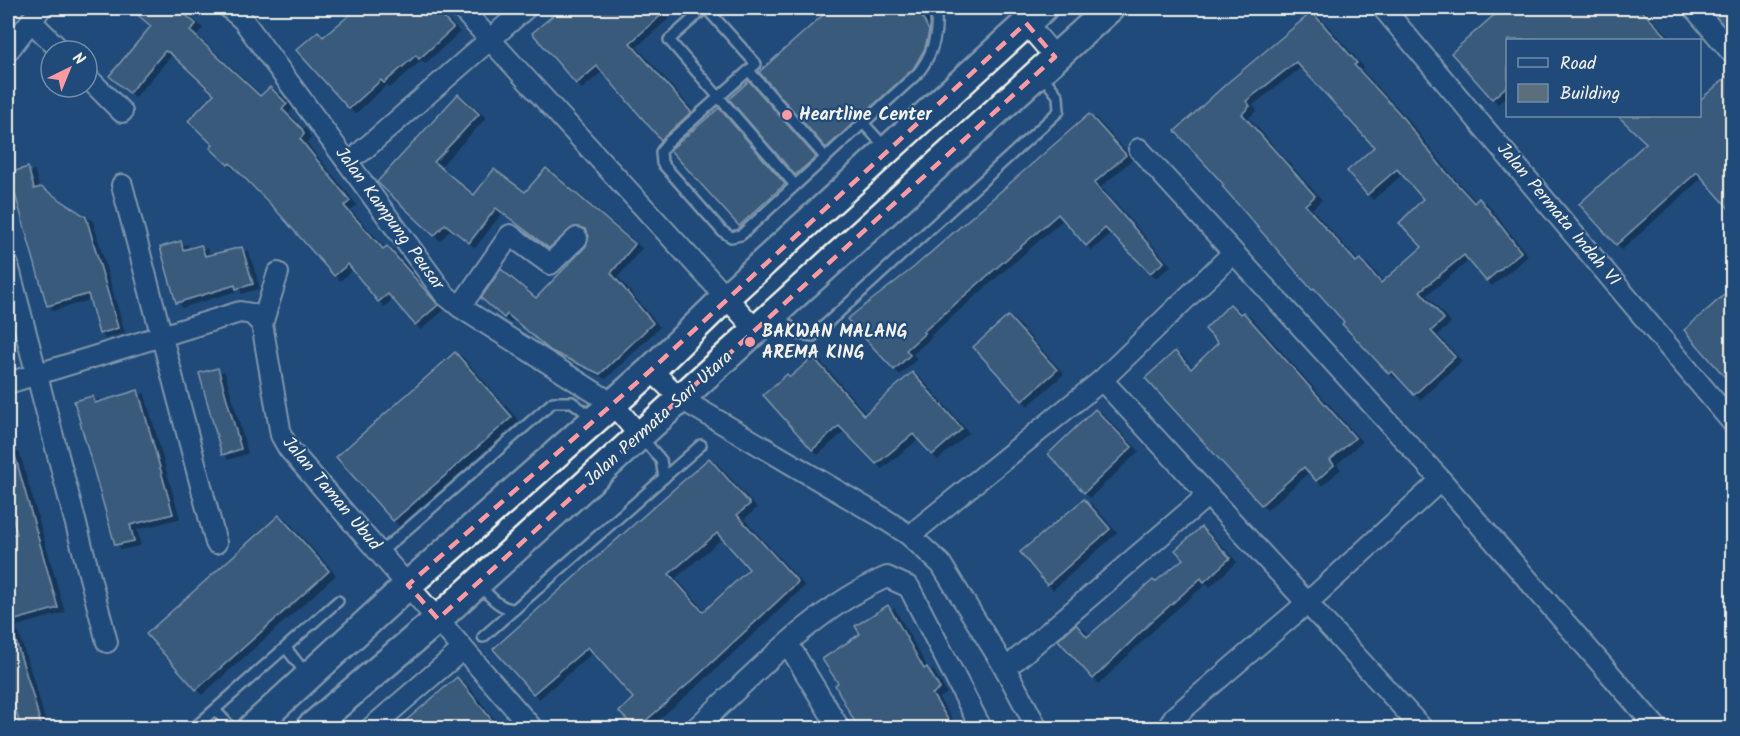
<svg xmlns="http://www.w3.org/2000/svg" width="1740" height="736" font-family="Kalam,sans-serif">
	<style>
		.green { fill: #597d83; stroke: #a6b7b6; stroke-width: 1.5 }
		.building { fill: #5b6e7c; stroke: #f4f1e8; stroke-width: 1.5; fill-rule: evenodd; filter: url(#shadow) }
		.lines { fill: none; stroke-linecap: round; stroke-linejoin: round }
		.lane-casing { stroke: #f4f1e8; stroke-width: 14 }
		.street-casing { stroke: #f4f1e8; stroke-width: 24 }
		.secondary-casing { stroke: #f4f1e8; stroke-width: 32 }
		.lane { stroke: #1f4a7a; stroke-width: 9 }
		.street { stroke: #1f4a7a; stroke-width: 20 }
		.secondary { stroke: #1f4a7a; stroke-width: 27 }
		.marked { fill: none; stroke: #ff9aa2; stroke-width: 4.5; stroke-dasharray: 12 8; stroke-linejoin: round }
		.poi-dot { fill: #ff9aa2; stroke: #1f4a7a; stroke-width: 2 }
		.labels { text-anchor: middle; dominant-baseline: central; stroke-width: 4.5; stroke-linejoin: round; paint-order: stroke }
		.poi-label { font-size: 18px; font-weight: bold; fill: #f4f1e8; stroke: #1f4a7a; text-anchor: start }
		.street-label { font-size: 18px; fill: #f4f1e8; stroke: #1f4a7a }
	</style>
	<defs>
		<filter id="shadow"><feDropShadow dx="6" dy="4" stdDeviation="0" flood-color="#0009"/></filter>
	</defs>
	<rect width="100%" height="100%" fill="#1f4a7a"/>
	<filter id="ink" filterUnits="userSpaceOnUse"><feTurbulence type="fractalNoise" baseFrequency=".0167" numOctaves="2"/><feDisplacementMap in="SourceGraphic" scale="12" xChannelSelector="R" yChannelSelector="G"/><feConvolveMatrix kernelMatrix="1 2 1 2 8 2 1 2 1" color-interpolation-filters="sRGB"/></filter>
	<g filter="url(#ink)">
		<polygon class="green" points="1694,8 1732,8 1732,53"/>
		<g class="building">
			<polygon points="129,8 178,8 196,24 190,31 260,96 270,87 287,104 282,109 302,129 304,134 300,139 350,201 344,206 383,249 387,246 438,305 415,325 388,294 378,302 348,264 334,276 275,209 230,163 228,165 210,148 213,145 188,121 214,94 170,53 165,51 129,93 109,76 151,26"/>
			<polygon points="358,8 434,8 453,28 419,59 416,55 384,83 381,80 349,109 296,50 318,31 323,37"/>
			<polygon points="562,8 669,8 630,43 691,112 661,140 597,66 576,84 532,33"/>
			<polygon points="831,8 918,8 929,31 925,48 913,69 826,148 759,72"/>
			<polygon points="1502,8 1639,8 1670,40 1508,40 1508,85 1492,99 1451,53"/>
			<path d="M 1312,12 L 1357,63 L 1354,65 L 1399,113 L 1443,169 L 1474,203 L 1479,198 L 1521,252 L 1486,281 L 1464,255 L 1420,291 L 1444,319 L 1431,331 L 1455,357 L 1414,395 L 1392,371 L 1389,374 L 1342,324 L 1344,322 L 1314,288 L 1312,290 L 1222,186 L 1224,185 L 1175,131 L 1226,84 ZM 1296,62 L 1374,147 L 1347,171 L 1367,195 L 1397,169 L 1423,199 L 1399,223 L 1422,247 L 1381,283 L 1360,259 L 1356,262 L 1305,205 L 1315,196 L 1242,114 L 1250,106 L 1246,101 Z"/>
			<polygon points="1732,72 1732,212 1697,172 1616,245 1579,204 1646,143 1618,116 1700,116 1700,100"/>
			<polygon points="749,81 816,157 795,175 729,99"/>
			<polygon points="458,94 479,114 434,162 474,195 494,169 525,192 546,168 635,244 611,273 653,323 600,374 551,351 507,314 504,318 481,298 501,269 536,298 586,246 589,236 585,229 574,227 549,248 496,208 469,243 445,224 434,236 377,182"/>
			<polygon points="719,108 785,184 739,226 670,150"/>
			<polygon points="1089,114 1126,155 1094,183 1164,262 1150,273 1105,228 1086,246 1058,214 923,332 925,333 906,350 910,355 894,370 847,319 913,268"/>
			<polygon points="28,167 34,189 41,187 86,217 118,328 99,334 88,294 47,306 9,173"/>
			<polygon points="181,241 183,250 201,245 205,256 242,247 253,284 236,289 235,285 176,303 160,247"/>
			<polygon points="1732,288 1732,385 1684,330"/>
			<polygon points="1230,304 1240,314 1243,312 1355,438 1330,460 1334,465 1316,481 1304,467 1261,505 1145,378 1175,351 1191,369 1218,343 1205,329"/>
			<polygon points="1008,316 1057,370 1022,401 973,347"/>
			<polygon points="455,352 512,417 393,521 336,457"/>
			<polygon points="813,357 864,415 912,372 962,429 932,455 913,434 876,464 839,426 812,450 763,395 787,374 790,377"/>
			<polygon points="218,368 241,449 222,455 199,373"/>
			<polygon points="138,390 173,514 130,525 134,541 115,545 74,401 93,396 95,403"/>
			<polygon points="1095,409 1132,447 1084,493 1048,454"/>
			<polygon points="13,449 58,608 8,622 8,535 17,534 8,501 8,450"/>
			<path d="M 709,458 L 750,504 L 737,515 L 798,582 L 694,679 L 636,729 L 619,712 L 633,698 L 588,647 L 533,694 L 493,649 ZM 717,533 L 749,569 L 703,612 L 669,574 Z"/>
			<polygon points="1084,499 1110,529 1047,585 1020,552"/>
			<polygon points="279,515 329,571 196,690 146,634"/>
			<polygon points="1201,527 1230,558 1204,582 1201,578 1152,621 1093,679 1058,640 1076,624 1087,637 1153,580 1155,582 1183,559 1175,550"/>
			<polygon points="888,605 924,669 927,667 940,689 932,694 954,729 859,729 847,708 835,685 838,683 822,659 860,634 855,626"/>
			<polygon points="12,629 32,693 42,729 21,729 8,681 8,630"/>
			<polygon points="457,677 499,729 396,729"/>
		</g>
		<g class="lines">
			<g class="lane-casing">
				<g id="lane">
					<polyline points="705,8 669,40 795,185"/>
					<path d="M 706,8 L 756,64 L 667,143 L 661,152 L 662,163 L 722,231 L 731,237 L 741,235 L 918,73 C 933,54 939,31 935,8"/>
					<polyline points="749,71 826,158"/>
					<polyline points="863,123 885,147"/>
					<polyline points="777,315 798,334 813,336 1059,111 1058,96 1041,74"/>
					<polyline points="641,437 661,460 664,478"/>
					<polyline points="380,553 553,402 572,402 593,418"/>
					<path d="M 479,585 C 489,595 499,609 515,609"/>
					<polyline points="483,637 701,445"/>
					<polyline points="286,648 307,675"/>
					<polyline points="215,710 232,728"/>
					<polyline points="194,728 338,601"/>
				</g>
			</g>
			<g class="street-casing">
				<g id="street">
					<polyline points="229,8 243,20 445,295 460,307 613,404 640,436"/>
					<polyline points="461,8 757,331"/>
					<polyline points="1383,8 1732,422"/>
					<polyline points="1694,8 1732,53"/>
					<polyline points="31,21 61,51"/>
					<polyline points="1026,23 1055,57"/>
					<polyline points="8,51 41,8"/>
					<polyline points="87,77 122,112"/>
					<polyline points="1139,149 1441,480 1657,728"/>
					<polyline points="361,152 526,8"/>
					<polyline points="122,185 216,543"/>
					<polyline points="8,265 107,642"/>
					<polyline points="460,307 510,235 550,264 577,238"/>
					<polyline points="262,324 278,273"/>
					<polyline points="651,370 681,399 880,516 909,535 941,564 1005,668 1037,728"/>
					<polyline points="1102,380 1422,728"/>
					<polyline points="8,383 240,312 252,314 262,324 281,435 289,449 532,728"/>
					<polyline points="919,528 1102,380 1233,253"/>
					<polyline points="788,644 839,728"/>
					<polyline points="1016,660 1208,495"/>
					<polyline points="371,728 463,649"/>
					<path d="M 696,728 C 754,675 813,609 887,577 L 909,587 L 981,728"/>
					<polyline points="1168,728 1174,717 1307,603 1441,480"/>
				</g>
			</g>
			<g class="secondary-casing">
				<g id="secondary">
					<polyline points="252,728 408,585 651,370 727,296 1043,8"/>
					<polyline points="310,728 438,619 1110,8"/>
				</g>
			</g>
			<use href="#lane" class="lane"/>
			<use href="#street" class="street"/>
			<use href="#secondary" class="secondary"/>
		</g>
	</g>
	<path d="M0 0H1740V736H0ZM 1026,23 L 1055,57 L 438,619 L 408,585 L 651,370 Z" fill="#1f4a7a" fill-opacity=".55" fill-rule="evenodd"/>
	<path class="marked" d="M 1026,23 L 1055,57 L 438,619 L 408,585 L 651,370 Z"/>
	<g class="poi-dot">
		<circle cx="787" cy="115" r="6"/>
		<circle cx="750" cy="342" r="6"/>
	</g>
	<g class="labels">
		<g class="poi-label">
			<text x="799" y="115">Heartline Center</text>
			<text x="762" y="332">BAKWAN MALANG<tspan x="762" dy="21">AREMA KING</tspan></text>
		</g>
		<g class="street-label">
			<text transform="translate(1558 215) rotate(50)">Jalan Permata Indah VI</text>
			<text transform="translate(389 219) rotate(54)">Jalan Kampung Peusar</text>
			<text transform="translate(659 419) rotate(-42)">Jalan Permata Sari Utara</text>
			<text transform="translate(331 494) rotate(50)">Jalan Taman Ubud</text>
		</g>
	</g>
	<rect width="1740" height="736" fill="none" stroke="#1f4a7a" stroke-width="30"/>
	<rect x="15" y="15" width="1710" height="706" fill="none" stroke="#f4f1e8" stroke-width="2" filter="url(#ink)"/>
	<rect x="1506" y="39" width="195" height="78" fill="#1f4a7a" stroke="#748da6" stroke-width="1.5"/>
	<rect x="1518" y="58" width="30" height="9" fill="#1f4a7a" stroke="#748da6" stroke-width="1.5"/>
	<text x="1560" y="69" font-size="18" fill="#f4f1e8">Road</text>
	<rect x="1518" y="84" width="30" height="18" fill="#5b6e7c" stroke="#748da6" stroke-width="1.5"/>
	<text x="1560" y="99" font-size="18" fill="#f4f1e8">Building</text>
	<g transform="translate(69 69) rotate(43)"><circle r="28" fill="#1f4a7a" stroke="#748da6" stroke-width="1.5"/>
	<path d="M0-4.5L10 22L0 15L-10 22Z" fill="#ff9aa2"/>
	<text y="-9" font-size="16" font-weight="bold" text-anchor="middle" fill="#f4f1e8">N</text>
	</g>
</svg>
